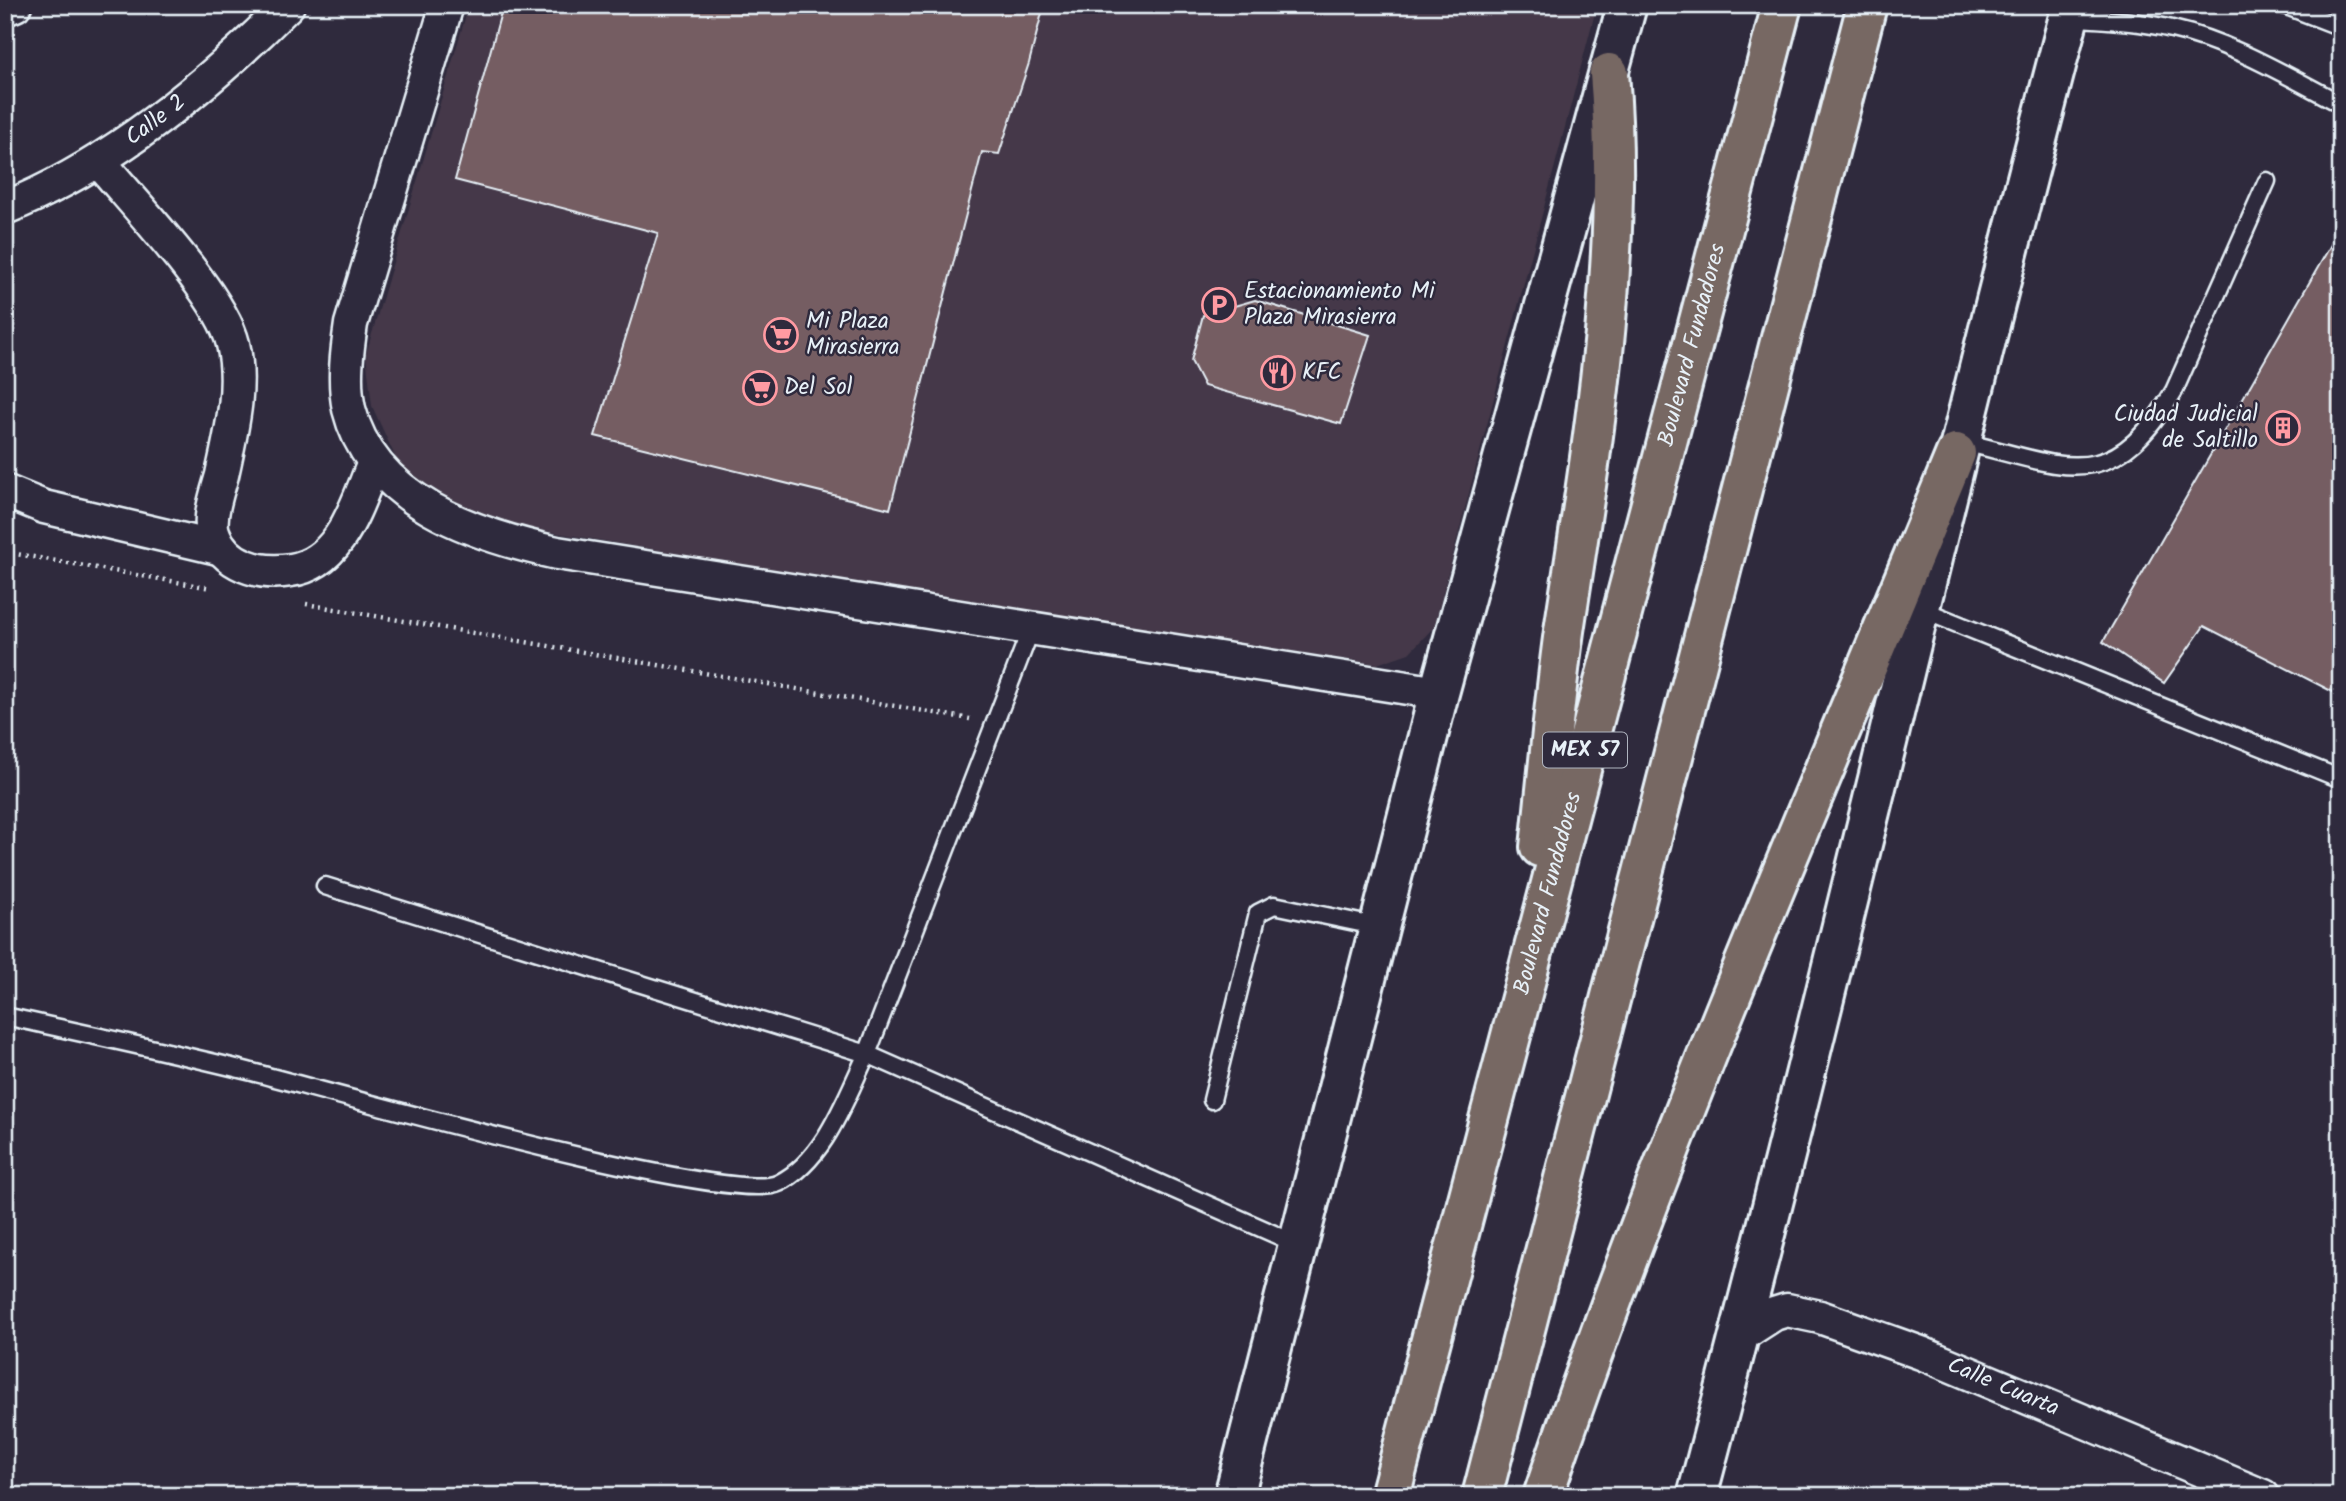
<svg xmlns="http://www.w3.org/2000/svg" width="2346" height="1501" font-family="Kalam,sans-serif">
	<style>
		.built { fill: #443948 }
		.building { fill: #745d62; stroke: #e8f1f8; stroke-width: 2 }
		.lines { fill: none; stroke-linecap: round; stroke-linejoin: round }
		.lane-casing { stroke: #e8f1f8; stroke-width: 21 }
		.street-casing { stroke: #e8f1f8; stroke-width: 37 }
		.secondary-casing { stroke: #e8f1f8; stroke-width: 44 }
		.highway-casing { stroke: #e8f1f8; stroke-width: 44 }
		.path { stroke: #e8f1f8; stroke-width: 4.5; stroke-dasharray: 2 5; stroke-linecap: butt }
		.lane { stroke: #2f2a3d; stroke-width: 16 }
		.street { stroke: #2f2a3d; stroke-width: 32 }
		.secondary { stroke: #2f2a3d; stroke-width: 38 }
		.highway { stroke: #776864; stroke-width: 38 }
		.labels { text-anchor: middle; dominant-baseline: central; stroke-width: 5; stroke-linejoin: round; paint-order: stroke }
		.shield { fill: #2f2a3d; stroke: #b0b5c0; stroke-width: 2 }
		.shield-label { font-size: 21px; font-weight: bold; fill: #e8f1f8 }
		.street-label { font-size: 23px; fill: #e8f1f8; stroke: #2f2a3d }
		.poi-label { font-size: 23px; fill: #e8f1f8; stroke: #2f2a3d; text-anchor: start }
	</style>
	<rect width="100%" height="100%" fill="#2f2a3d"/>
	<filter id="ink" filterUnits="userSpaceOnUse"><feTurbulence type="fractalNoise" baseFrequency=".0143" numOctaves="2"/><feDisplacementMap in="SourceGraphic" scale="14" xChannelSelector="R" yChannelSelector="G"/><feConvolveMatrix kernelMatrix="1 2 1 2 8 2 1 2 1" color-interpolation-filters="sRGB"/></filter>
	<g filter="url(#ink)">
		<polygon class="built" points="469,5 1597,5 1434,627 1409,653 1377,664 936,598 493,522 441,498 399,465 372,406 366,354"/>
		<g class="building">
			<polygon points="503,5 1044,5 1029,63 999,154 982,152 890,509 595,436 658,233 455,180"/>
			<polygon points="2340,229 2341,696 2204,626 2164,683 2103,642"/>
			<polygon points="1255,300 1370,335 1341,424 1204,386 1191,361 1203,315"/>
		</g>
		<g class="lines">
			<g class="lane-casing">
				<g id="lane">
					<polyline points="2284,5 2341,27"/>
					<path d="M 2070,18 C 2104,19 2139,21 2172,29 C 2231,42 2287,76 2341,104"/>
					<path d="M 1959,441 C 2062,464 2109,500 2174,391 L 2267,181"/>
					<polyline points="1918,608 2341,779"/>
					<polyline points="325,886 867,1054 1299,1245"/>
					<path d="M 5,1016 C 86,1034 167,1051 248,1071 C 324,1090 732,1207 779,1183 C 825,1160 846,1097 867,1054 L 1031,629"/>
					<polyline points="1212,1100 1258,913 1274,905 1379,927"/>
				</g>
			</g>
			<g class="street-casing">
				<g id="street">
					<path d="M 447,5 L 351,324 C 347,351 343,381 349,409 C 372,501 475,535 557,553 L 1439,693"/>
					<polyline points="5,9 15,5"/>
					<path d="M 99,161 C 134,204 221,294 233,344 C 243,387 231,433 222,475 C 218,490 208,517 213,532 C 224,566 261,575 291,570 C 342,563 357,502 374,463"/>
					<path id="s1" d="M 5,208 C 111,166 208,85 288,5"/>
					<polyline points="5,491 44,507 222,549"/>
					<path id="s2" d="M 1740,1336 L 1774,1314 L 1787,1310 L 1820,1317 L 1921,1353 L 2263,1496"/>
				</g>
			</g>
			<g class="secondary-casing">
				<g id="secondary">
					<polyline points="1234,1496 1439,693 1627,5"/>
					<path d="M 1697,1496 C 1829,1001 1941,501 2072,5"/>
				</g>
			</g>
			<g class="highway-casing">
				<g id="highway">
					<path d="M 1540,847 C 1548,775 1554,702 1564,631 C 1592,446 1625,260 1609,73"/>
					<path id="s3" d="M 1390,1496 L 1782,5"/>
					<polyline points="1482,1496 1867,5"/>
					<path d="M 1543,1496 C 1662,1142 1814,799 1956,453"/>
				</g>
			</g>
			<g class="path">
				<polyline points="5,552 211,588"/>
				<polyline points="306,604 970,719"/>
			</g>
			<use href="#lane" class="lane"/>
			<use href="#street" class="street"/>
			<use href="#secondary" class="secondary"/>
			<use href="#highway" class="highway"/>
		</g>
	</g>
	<defs>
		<g id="parking-ring" transform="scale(1.75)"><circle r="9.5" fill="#2f2a3d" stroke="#ff9aa2" stroke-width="1.5"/><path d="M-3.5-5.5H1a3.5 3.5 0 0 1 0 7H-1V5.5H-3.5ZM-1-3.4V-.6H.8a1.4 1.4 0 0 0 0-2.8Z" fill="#ff9aa2"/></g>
		<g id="supermarket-ring" transform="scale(1.75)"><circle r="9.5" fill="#2f2a3d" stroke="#ff9aa2" stroke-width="1.5"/><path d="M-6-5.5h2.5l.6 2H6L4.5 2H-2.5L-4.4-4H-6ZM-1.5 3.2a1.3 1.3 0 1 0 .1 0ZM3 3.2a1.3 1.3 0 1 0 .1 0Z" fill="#ff9aa2"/></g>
		<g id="restaurant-ring" transform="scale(1.75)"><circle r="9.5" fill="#2f2a3d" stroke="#ff9aa2" stroke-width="1.5"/><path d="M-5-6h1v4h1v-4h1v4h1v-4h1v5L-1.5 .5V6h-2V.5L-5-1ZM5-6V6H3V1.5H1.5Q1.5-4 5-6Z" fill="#ff9aa2"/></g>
		<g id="building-ring" transform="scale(1.75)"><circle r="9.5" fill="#2f2a3d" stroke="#ff9aa2" stroke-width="1.5"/><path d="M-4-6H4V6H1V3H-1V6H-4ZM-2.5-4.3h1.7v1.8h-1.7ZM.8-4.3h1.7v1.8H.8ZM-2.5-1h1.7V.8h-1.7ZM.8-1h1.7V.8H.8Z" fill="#ff9aa2"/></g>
	</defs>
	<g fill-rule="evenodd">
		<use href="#parking-ring" x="1219" y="305"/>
		<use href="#supermarket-ring" x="781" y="335"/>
		<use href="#restaurant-ring" x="1278" y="373"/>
		<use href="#supermarket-ring" x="760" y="388"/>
		<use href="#building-ring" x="2283" y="428"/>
	</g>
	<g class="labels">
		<rect class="shield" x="1543" y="732.5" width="84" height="35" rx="5"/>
		<g class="shield-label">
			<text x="1585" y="750">MEX 57</text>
		</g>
		<g class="street-label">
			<text stroke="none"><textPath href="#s1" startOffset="175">Calle 2</textPath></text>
			<text stroke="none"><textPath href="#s3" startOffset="1190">Boulevard Fundadores</textPath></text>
			<text stroke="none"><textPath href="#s3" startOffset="623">Boulevard Fundadores</textPath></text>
			<text stroke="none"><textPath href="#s2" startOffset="284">Calle Cuarta</textPath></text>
		</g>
		<g class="poi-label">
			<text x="1244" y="292">Estacionamiento Mi<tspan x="1244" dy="26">Plaza Mirasierra</tspan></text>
			<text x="806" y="322">Mi Plaza<tspan x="806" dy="26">Mirasierra</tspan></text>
			<text x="1302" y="373">KFC</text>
			<text x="784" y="388">Del Sol</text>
			<text x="2258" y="415" text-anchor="end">Ciudad Judicial<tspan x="2258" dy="26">de Saltillo</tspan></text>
		</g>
	</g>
	<rect width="2346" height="1501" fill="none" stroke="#2f2a3d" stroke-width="28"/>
	<rect x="14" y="14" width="2318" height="1473" fill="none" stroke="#e8f1f8" stroke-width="2.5" filter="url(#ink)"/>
</svg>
